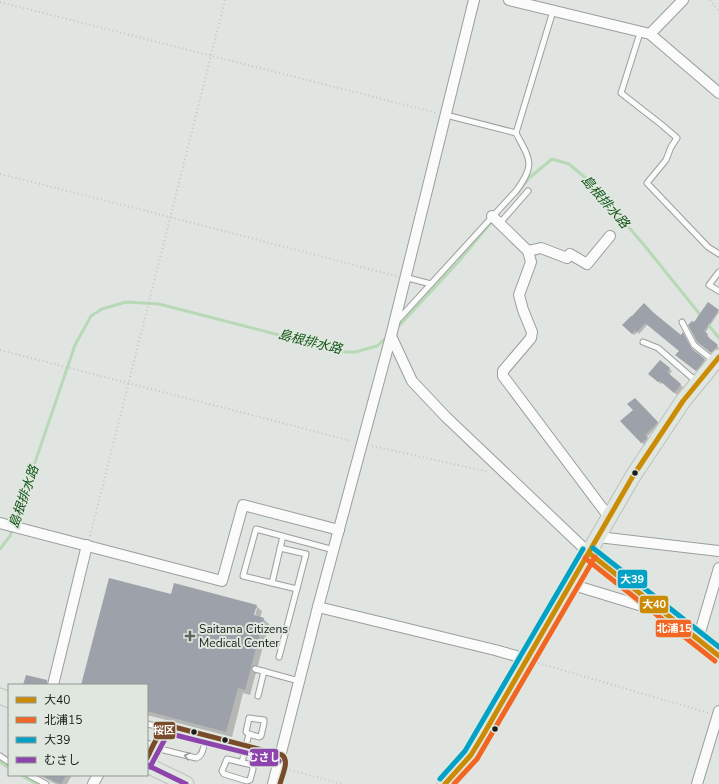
<svg xmlns="http://www.w3.org/2000/svg" width="719" height="784" font-family="'Nunito Sans','Noto Sans JP',sans-serif">
	<style>
		.shadow { fill: #0003; fill-rule: evenodd }
		.lines { fill: none; stroke-linecap: round; stroke-linejoin: round }
		.stream { stroke: #b7d9b6; stroke-width: 3 }
		.building { fill: #9da1a9 }
		.service-casing { stroke: #9b9f9b; stroke-width: 7 }
		.minor-casing { stroke: #9b9f9b; stroke-width: 12 }
		.tertiary-casing { stroke: #9b9f9b; stroke-width: 14 }
		.primary-casing { stroke: #bec0be; stroke-width: 17 }
		.path { stroke: #c4c5c4; stroke-width: 2; stroke-dasharray: 1 3; stroke-linecap: butt }
		.service { stroke: #fafbfa; stroke-width: 5 }
		.minor { stroke: #fafbfa; stroke-width: 10 }
		.tertiary { stroke: #fafbfa; stroke-width: 12 }
		.primary { stroke: #e0e6e0; stroke-width: 15 }
		.bus-1-casing { stroke: #dfe7df; stroke-width: 8 }
		.bus-2-casing { stroke: #dfe7df; stroke-width: 8 }
		.bus-3-casing { stroke: #dfe7df; stroke-width: 8 }
		.bus-4-casing { stroke: #dfe7df; stroke-width: 8 }
		.bus-5-casing { stroke: #dfe7df; stroke-width: 8 }
		.bus-1 { stroke: #cb8b05; stroke-width: 5 }
		.bus-2 { stroke: #f26522; stroke-width: 5 }
		.bus-3 { stroke: #01a2c5; stroke-width: 5 }
		.bus-4 { stroke: #8e44ad; stroke-width: 5 }
		.bus-5 { stroke: #7a4b2a; stroke-width: 5 }
		.oneway { stroke: #969896 }
		.bus-dot { fill: #1b1e1b; stroke: #dfe7df; stroke-width: 1.5 }
		.poi-dot { fill: #606460; stroke: #dfe7df; stroke-width: 1.5 }
		.labels { text-anchor: middle; dominant-baseline: central; stroke-width: 4; stroke-linejoin: round; paint-order: stroke }
		.poi-label { font-size: 12px; fill: #1b1e1b; stroke: #dfe7df; text-anchor: start }
		.water-label { font-size: 13px; font-style: italic; fill: #135518; stroke: #dfe7df }
		.line-badge { stroke: #dfe7df; stroke-width: 1.5 }
		.badge-label { font-size: 11px; text-anchor: middle; font-weight: bold; fill: #fff }
	</style>
	<rect width="100%" height="100%" fill="#e1e5e1"/>
	<g class="shadow">
		<polygon points="708,303 719,312 705,333 709,337 708,338 719,348 713,354 700,344 694,324"/>
		<polygon points="654,314 681,337 683,334 693,350 707,362 699,372 679,357 680,351 648,324 639,334 638,332 634,335 623,325"/>
		<polygon points="660,361 672,371 669,375 683,387 677,395 663,382 661,384 652,376"/>
		<polygon points="635,399 659,424 647,437 648,441 644,445 622,421 634,410"/>
		<path d="M 172,596 L 256,606 L 262,611 L 260,618 L 263,619 L 269,624 L 250,695 L 243,693 L 232,737 L 147,715 L 147,685 L 82,685 ZM 255,608 L 257,608 L 254,620 L 252,620 Z"/>
		<polygon points="38,775 72,775 67,784 56,784"/>
	</g>
	<g class="lines">
		<g class="stream">
			<polyline points="517,194 529,178 552,159 569,164 588,180 644,245 702,317"/>
			<polyline points="706,322 719,338"/>
			<polyline points="397,328 459,261 493,220"/>
			<polyline points="0,549 10,536 75,345 91,316 102,309 126,302 159,304 345,352 355,352 377,346 388,336"/>
			<polyline points="0,762 9,768"/>
			<polyline points="21,775 36,784"/>
		</g>
	</g>
	<g class="building">
		<polygon points="708,302 719,310 704,331 708,334 707,336 718,345 711,353 697,342 688,325 692,321 694,322"/>
		<polygon points="644,303 654,313 681,335 683,332 691,348 705,359 696,371 675,355 679,351 645,323 637,332 635,330 632,334 622,325 631,316 632,316"/>
		<polygon points="660,360 670,368 667,372 681,384 674,393 660,381 658,382 648,374"/>
		<polygon points="635,398 658,422 645,435 648,438 641,443 620,421 633,410 627,404"/>
		<polygon points="109,578 171,594 174,583 257,605 254,615 264,618 245,690 238,688 226,732 147,711 147,685 81,685"/>
		<polygon points="26,675 47,680 47,685 23,685"/>
		<polygon points="41,775 66,775 61,784"/>
	</g>
	<g class="lines">
		<g class="service-casing">
			<g id="service">
				<polyline points="640,33 621,93 662,125 677,138 671,147 666,160 647,183 708,247 719,254"/>
				<polyline points="446,115 516,133"/>
				<polyline points="500,223 528,191"/>
				<polyline points="719,272 709,285 719,291"/>
				<polyline points="405,278 408,278 431,284"/>
				<path d="M 397,321 L 516,191 C 536,164 530,160 516,133 L 553,11"/>
				<polyline points="682,322 694,345 714,361"/>
				<polyline points="643,342 658,348 697,382"/>
				<polyline points="283,536 272,583 243,576 256,529 334,550"/>
				<polyline points="272,583 297,589"/>
				<polyline points="279,657 306,554 280,548"/>
				<polyline points="255,669 299,681"/>
				<polyline points="258,696 264,671"/>
				<polyline points="147,724 161,727 170,735"/>
				<path d="M 147,743 L 160,749 L 196,758 C 203,756 203,748 205,742"/>
				<polyline points="0,756 9,762"/>
				<polygon points="227,759 252,765 253,769 250,780 247,781 224,774 222,771"/>
				<polyline points="242,762 249,734 246,732 249,718 264,720 264,723 261,736 259,737 249,734"/>
				<polyline points="151,766 166,737 171,734 279,761"/>
				<polyline points="29,775 46,784"/>
			</g>
		</g>
		<g class="minor-casing">
			<g id="minor">
				<polyline points="509,0 650,34 719,93"/>
				<polyline points="650,34 683,0"/>
				<polyline points="492,216 528,251 531,262 519,295 523,310 532,332 531,338 503,371 503,376 609,517"/>
				<polyline points="528,251 541,248 567,258 570,254 587,264 610,236"/>
				<polyline points="391,336 412,381 446,417 589,553"/>
				<polyline points="0,523 222,581 243,505 339,530"/>
				<polyline points="598,537 719,551"/>
				<polyline points="570,584 639,605 657,606"/>
				<polyline points="318,607 495,650 527,659"/>
				<polyline points="698,639 719,568"/>
				<polyline points="53,685 87,545"/>
				<polyline points="93,784 98,775"/>
				<polyline points="273,784 318,607 391,336 474,0"/>
				<polyline points="697,784 719,711"/>
			</g>
		</g>
		<g class="tertiary-casing">
			<polyline id="tertiary" points="589,553 719,656"/>
		</g>
		<g class="primary-casing">
			<g id="primary">
				<polyline points="0,696 9,700"/>
				<polyline points="147,765 186,784"/>
				<polyline points="445,784 471,755 482,737 633,476 683,401 719,357"/>
			</g>
		</g>
		<g class="path">
			<polyline points="710,0 719,11"/>
			<polyline points="0,2 437,113"/>
			<polyline points="0,174 170,217 396,276"/>
			<polyline points="0,350 352,441"/>
			<polyline points="372,446 489,472"/>
			<polyline points="90,536 225,0"/>
			<polyline points="538,663 709,713"/>
			<polyline points="286,769 343,784"/>
		</g>
		<use href="#service" class="service"/>
		<use href="#minor" class="minor"/>
		<use href="#tertiary" class="tertiary"/>
		<use href="#primary" class="primary"/>
		<g class="bus-1-casing">
			<g id="bus-1">
				<polyline points="589,553 719,656"/>
				<polyline points="445,784 471,755 482,737 633,476 683,401 719,357"/>
			</g>
		</g>
		<g class="bus-2-casing">
			<g id="bus-2">
				<polyline points="585,558 715,661"/>
				<polyline points="454,784 477,759 595,557"/>
			</g>
		</g>
		<g class="bus-3-casing">
			<g id="bus-3">
				<polyline points="593,548 719,647"/>
				<polyline points="440,779 465,751 583,549"/>
			</g>
		</g>
		<g class="bus-4-casing">
			<g id="bus-4">
				<polyline points="147,765 186,784"/>
				<polyline points="150,767 166,737 171,734 279,761"/>
			</g>
		</g>
		<g class="bus-5-casing">
			<path id="bus-5" d="M 147,758 C 154,745 158,728 174,727 L 282,755 C 290,761 282,775 280,784"/>
		</g>
		<use href="#bus-1" class="bus-1"/>
		<use href="#bus-2" class="bus-2"/>
		<use href="#bus-3" class="bus-3"/>
		<use href="#bus-4" class="bus-4"/>
		<use href="#bus-5" class="bus-5"/>
	</g>
	<defs><path id="oneway-chevron" d="M-2-3.5L2.5 0L-2 3.5" fill="none" stroke-width="1.6" stroke-linecap="round" stroke-linejoin="round"/></defs>
	<use class="oneway" href="#oneway-chevron" transform="translate(187 756) rotate(-166)"/>
	<g class="bus-dot">
		<circle cx="635" cy="473" r="3.5"/>
		<circle cx="495" cy="729" r="3.5"/>
		<circle cx="194" cy="732" r="3.5"/>
		<circle cx="225" cy="740" r="3.5"/>
	</g>
	<path class="poi-dot" d="M188 630h4v4h4v4h-4v4h-4v-4h-4v-4h4z"/>
	<g class="labels">
		<g class="poi-label">
			<text x="199" y="629">Saitama Citizens<tspan x="199" dy="14">Medical Center</tspan></text>
		</g>
		<g class="water-label">
			<text transform="translate(605 202) rotate(49)">島根排水路</text>
			<text transform="translate(310 342) rotate(14)">島根排水路</text>
			<text transform="translate(24 497) rotate(-71)">島根排水路</text>
		</g>
	</g>
	<g class="line-badge">
		<rect x="617" y="569" width="31" height="20" rx="4" fill="#01a2c5"/>
		<rect x="639" y="595" width="30" height="19" rx="4" fill="#cb8b05"/>
		<rect x="655" y="619" width="37" height="19" rx="4" fill="#f26522"/>
		<rect x="153" y="721" width="23" height="19" rx="4" fill="#7a4b2a"/>
		<rect x="249" y="748" width="30" height="19" rx="4" fill="#8e44ad"/>
	</g>
	<g class="badge-label">
		<text x="632" y="583">大39</text>
		<text x="654" y="608">大40</text>
		<text x="674" y="632">北浦15</text>
		<text x="164" y="734">桜区</text>
		<text x="264" y="761">むさし</text>
	</g>
	<rect x="8" y="684" width="140" height="92" fill="#dfe7df" stroke="#919791"/>
	<rect x="16" y="697" width="20" height="6" fill="#cb8b05" stroke="#919791"/>
	<text x="44" y="704" font-size="12" fill="#1b1e1b">大40</text>
	<rect x="16" y="717" width="20" height="6" fill="#f26522" stroke="#919791"/>
	<text x="44" y="724" font-size="12" fill="#1b1e1b">北浦15</text>
	<rect x="16" y="737" width="20" height="6" fill="#01a2c5" stroke="#919791"/>
	<text x="44" y="744" font-size="12" fill="#1b1e1b">大39</text>
	<rect x="16" y="757" width="20" height="6" fill="#8e44ad" stroke="#919791"/>
	<text x="44" y="764" font-size="12" fill="#1b1e1b">むさし</text>
</svg>
